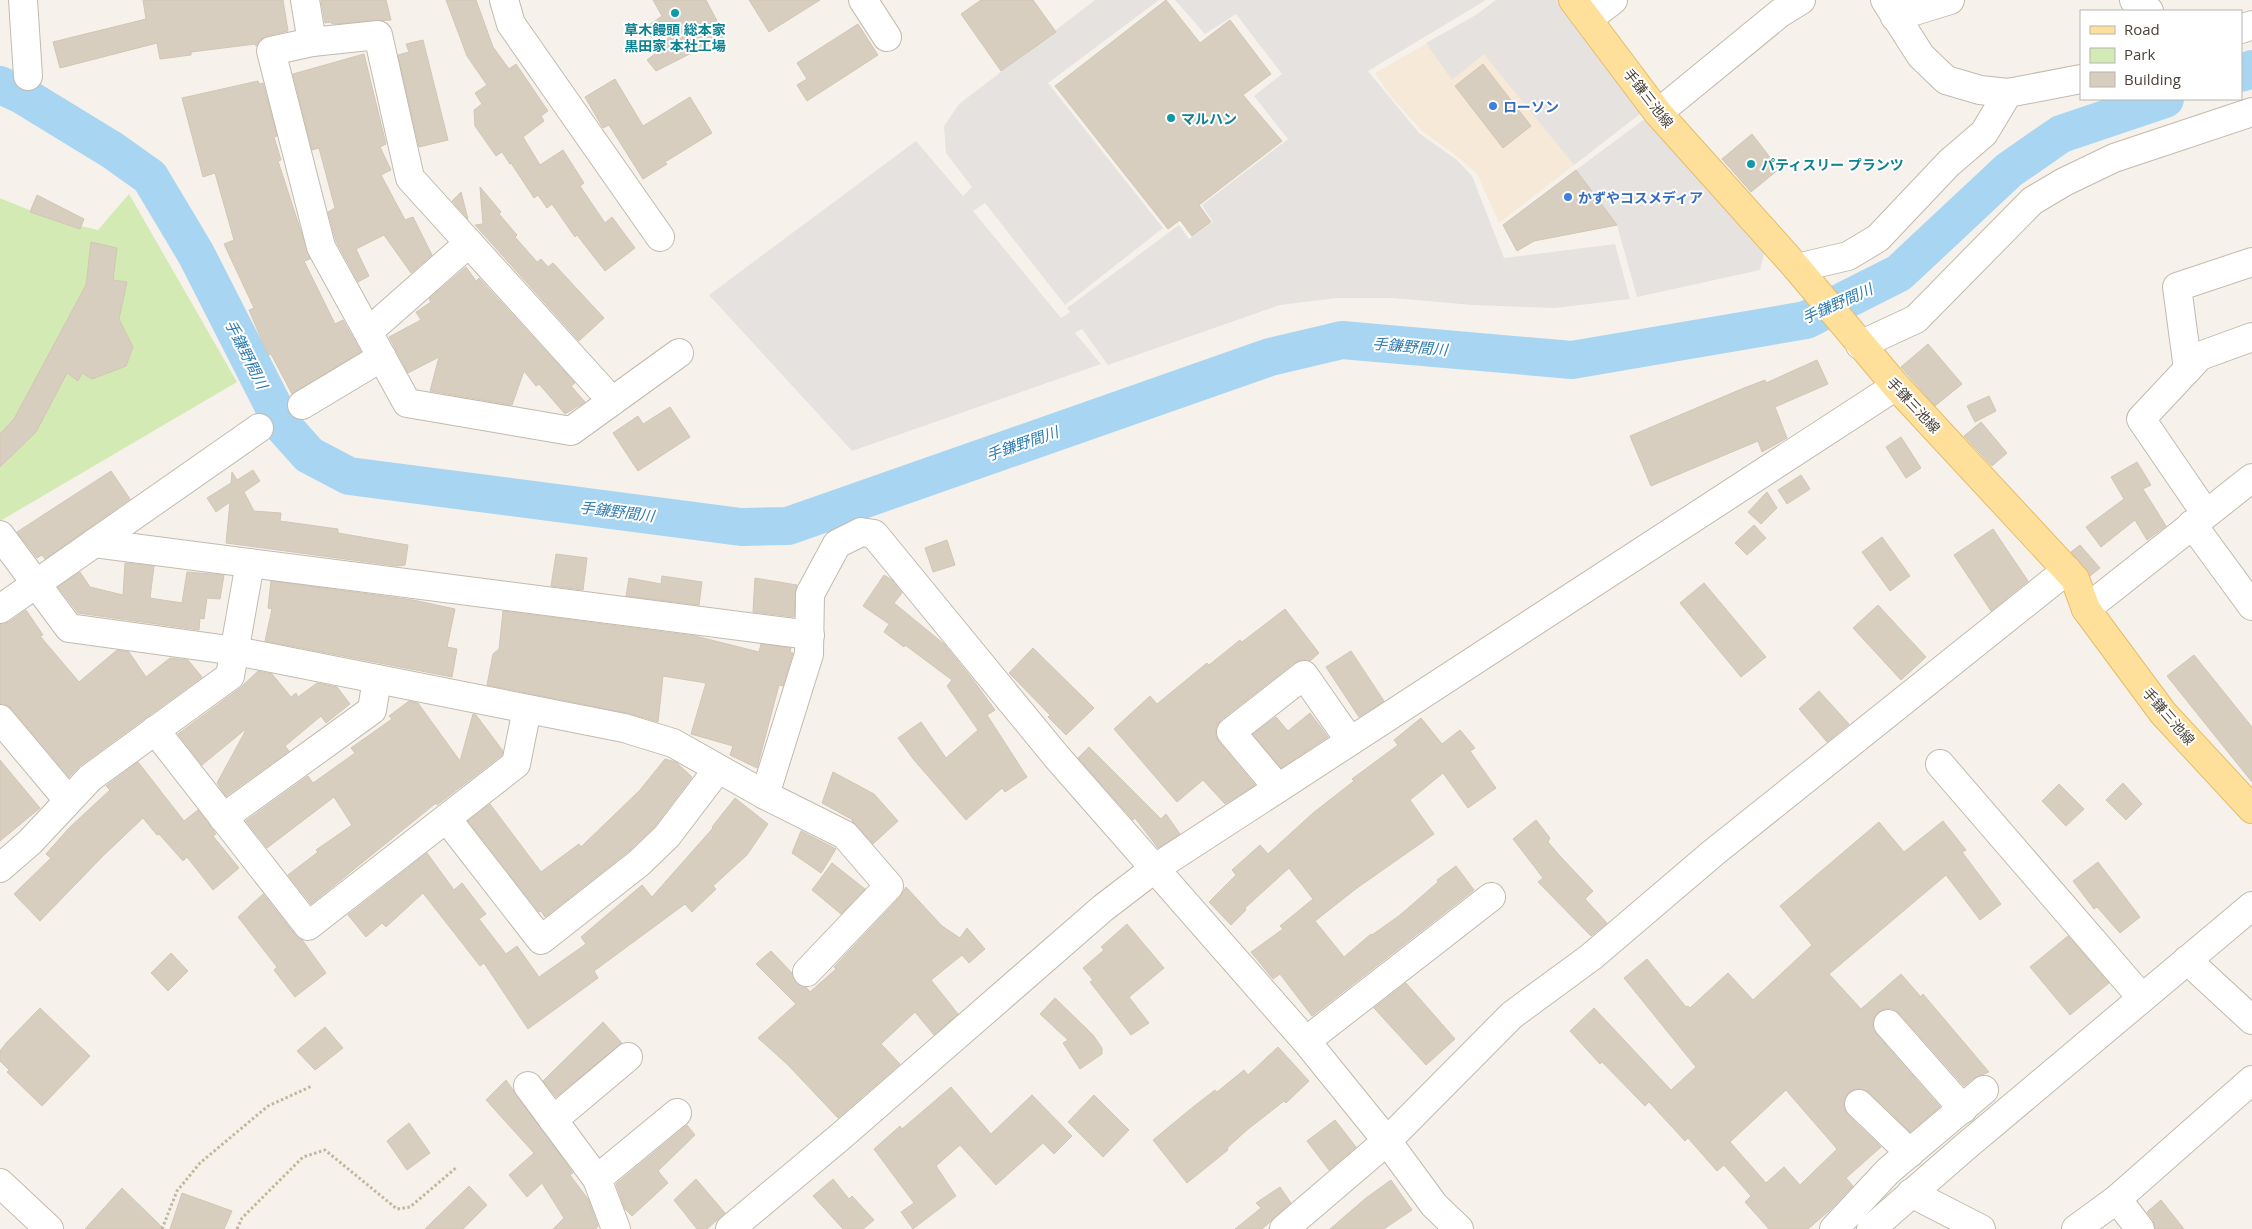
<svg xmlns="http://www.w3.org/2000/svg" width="2252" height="1229" font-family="'Open Sans','Noto Sans JP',sans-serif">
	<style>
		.commercial { fill: #f7e9d7 }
		.green { fill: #d3eab4 }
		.parking { fill: #e5e2df }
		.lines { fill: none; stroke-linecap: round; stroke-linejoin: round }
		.river { stroke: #a8d5f2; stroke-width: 38 }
		.building { fill: #d8cec0; stroke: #d2c6b4; fill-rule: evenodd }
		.minor-casing { stroke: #c2baad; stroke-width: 30 }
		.major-casing { stroke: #e5bd6a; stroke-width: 30 }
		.path { stroke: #c3b69f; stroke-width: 3; stroke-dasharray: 2.5 2.5; stroke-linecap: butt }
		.minor { stroke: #fff; stroke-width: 28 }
		.major { stroke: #ffe09b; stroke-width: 28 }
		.culture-dot { fill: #0f9aa8; stroke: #fff; stroke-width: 2 }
		.shop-dot { fill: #3f7fe0; stroke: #fff; stroke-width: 2 }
		.labels { text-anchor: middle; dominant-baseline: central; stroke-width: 4; stroke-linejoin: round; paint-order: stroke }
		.culture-label { font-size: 14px; font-weight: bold; fill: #0d838f; stroke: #fff; text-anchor: start }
		.street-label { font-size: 14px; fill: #4a4339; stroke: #fff }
		.shop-label { font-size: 14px; font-weight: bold; fill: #366cbe; stroke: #fff; text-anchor: start }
		.water-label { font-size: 15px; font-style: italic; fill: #2e7cb1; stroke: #fff }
	</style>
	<rect width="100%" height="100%" fill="#f6f2eb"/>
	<polygon class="commercial" points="1496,0 1558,0 1645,110 1499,223 1477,174 1459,158 1422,131 1391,97 1375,73 1476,15"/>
	<polygon class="green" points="129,194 237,382 0,521 0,198 51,219 98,230"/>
	<g class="parking">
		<polygon points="1095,0 1159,0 1048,83 1163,228 1065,305 985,203 973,211 1061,318 1070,312 1067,308 1179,225 1189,239 1213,222 1202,205 1288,139 1254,96 1282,74 1236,14 1205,34 1175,0 1486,0 1368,71 1419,133 1457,160 1472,176 1504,258 1615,244 1630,299 1555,308 1472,305 1393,298 1337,298 1280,305 1108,365 1082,329 1075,333 1101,364 852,451 709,295 916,141 963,196 972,187 946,153 944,126 959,104"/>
		<polygon points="1496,0 1558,0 1645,110 1574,165 1484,54 1452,80 1426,43 1476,15"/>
		<polygon points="1650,115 1765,250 1760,270 1637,297 1617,225 1576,170"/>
	</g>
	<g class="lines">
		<g class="river">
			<polyline points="2241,73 2252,69"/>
			<polyline points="0,85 22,95 112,150 150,177 196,254 284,427 309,455 349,476 741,527 788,526 1270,357 1342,340 1572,360 1806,320 1899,273 2009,170 2061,134 2165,99"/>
		</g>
	</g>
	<g class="building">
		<polygon points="143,0 283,0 288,31 267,36 260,40 256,46 255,44 191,52 191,55 160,59 157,43 60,68 53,42 146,19"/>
		<polygon points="321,0 386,0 391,20 332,24 331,22 325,23"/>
		<polygon points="446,0 476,0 493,47 509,69 516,64 548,111 541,116 544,121 523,137 540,165 563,150 584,183 580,186 605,223 612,217 635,248 605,271 577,235 575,237 552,204 547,208 538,195 534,198 511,163 510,164 502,152 496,156 475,126 474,110 482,104 475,93 487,85 467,56"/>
		<polygon points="653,0 706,0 725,36 656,71 647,60 660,50 645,28 662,16"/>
		<polygon points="749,0 820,0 769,32"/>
		<polygon points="981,0 1033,0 1056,32 1001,71 961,14"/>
		<polygon points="1166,0 1200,43 1230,20 1271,74 1243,95 1282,141 1199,205 1211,222 1192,236 1180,220 1168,229 1055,86"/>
		<polygon points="858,24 878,55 807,101 797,85 807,79 797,63"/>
		<polygon points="423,40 448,140 419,147 398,55 409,52 406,44"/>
		<polygon points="364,54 386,144 380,147 391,170 381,175 405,220 413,217 432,255 411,273 384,235 356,249 369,276 358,282 336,241 328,212 335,208 319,148 312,150 293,74"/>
		<polygon points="1483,64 1531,126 1503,148 1455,86"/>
		<polygon points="615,79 643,126 690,97 712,133 665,162 667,164 643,179 609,125 603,128 585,97"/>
		<polygon points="258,81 259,84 263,83 277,136 274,137 281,160 278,161 310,259 304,261 335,324 343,320 361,352 292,394 271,354 268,355 249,310 254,308 224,244 234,240 215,173 203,177 182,98"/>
		<polygon points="1752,134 1779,169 1751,192 1722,159"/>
		<polygon points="1576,170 1617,225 1534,241 1517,251 1503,225"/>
		<polygon points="480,187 501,212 499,214 517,235 515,237 537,262 541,259 548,267 553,263 604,318 579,341 475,225 483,224"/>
		<polygon points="461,192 468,219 452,201"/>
		<polygon points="37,195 84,219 80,229 30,212"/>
		<polygon points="91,242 117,248 113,280 127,282 119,319 133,347 126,366 92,379 82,373 78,381 67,373 36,432 0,467 0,434 14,419 86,285"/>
		<polygon points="466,267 476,281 479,278 575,383 571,386 585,402 565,414 539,384 536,386 524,371 512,405 430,391 439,357 408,373 389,337 421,320 416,312 431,302 429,299"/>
		<polygon points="1928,344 1962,384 1935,406 1901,367"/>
		<polygon points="1817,360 1828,384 1775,407 1787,438 1762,452 1758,441 1651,486 1630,436 1744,388 1765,380 1766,383"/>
		<polygon points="1989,396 1996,411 1975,422 1967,406"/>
		<polygon points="670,407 690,437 638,471 613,433 638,416 643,424"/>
		<polygon points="1981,422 2007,453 1992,466 1964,436"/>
		<polygon points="1901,437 1921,468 1906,478 1886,447"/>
		<polygon points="2137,462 2151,485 2143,489 2166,526 2147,540 2135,520 2101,547 2086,527 2124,499 2111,477"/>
		<polygon points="253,470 260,481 244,492 254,511 281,513 280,521 338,529 338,533 408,545 405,565 397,566 226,543 230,502 216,512 207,498 231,483 232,472 237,480"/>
		<polygon points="111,471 130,499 45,559 42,555 37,558 17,532"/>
		<polygon points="1801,475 1810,489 1787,504 1778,490"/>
		<polygon points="1767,492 1777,508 1761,524 1748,512"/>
		<polygon points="1754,525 1766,538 1747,555 1735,543"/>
		<polygon points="1993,529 2028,581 1991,611 1954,555"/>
		<polygon points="1882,537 1910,576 1890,591 1862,552"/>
		<polygon points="947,540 955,565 933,572 925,548"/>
		<polygon points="2080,545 2100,568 2090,576 2071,552"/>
		<polygon points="556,554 587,558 583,590 551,586"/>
		<polygon points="125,563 154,566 150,598 182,603 187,572 224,575 220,599 207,598 204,619 200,618 199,630 78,613 58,587 80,572 90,587 123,595"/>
		<polygon points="884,575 892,580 902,593 894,603 944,644 973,680 995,710 987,715 1027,777 1005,792 1002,788 966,820 914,760 898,738 921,722 946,758 978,730 947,686 952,680 905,645 904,647 884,632 889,624 863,606"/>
		<polygon points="662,576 702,582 699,605 626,596 629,578 661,584"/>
		<polygon points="755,578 797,585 794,617 753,612"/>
		<polygon points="271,581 413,600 455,609 447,647 457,649 452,677 265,641 272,609 268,608"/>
		<polygon points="1704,583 1766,657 1741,677 1680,603"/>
		<polygon points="1878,605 1926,657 1901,680 1853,628"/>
		<polygon points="1285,609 1319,653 1310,661 1302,660 1294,663 1221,720 1216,727 1216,735 1219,742 1255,785 1225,804 1203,780 1177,802 1114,729 1150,696 1157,704 1207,663 1209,665 1240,640 1242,642"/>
		<polygon points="26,610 43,635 40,636 79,682 117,650 129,652 146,677 170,658 188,660 202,677 81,765 69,777 12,709 6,705 0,704 0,624 9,622"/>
		<polygon points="503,611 695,636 759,652 761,644 791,648 790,652 793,653 783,686 779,685 757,768 730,755 733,746 691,734 706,683 663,676 658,722 627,713 487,685 493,654 499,649"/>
		<polygon points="1033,648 1094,708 1066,735 1048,717 1050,715 1009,673"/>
		<polygon points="1351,651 1384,701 1359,717 1326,667"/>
		<polygon points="2194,655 2252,727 2252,782 2167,676"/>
		<polygon points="258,671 272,674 291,697 296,693 298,697 317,683 337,687 350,704 326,723 321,716 285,746 289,751 226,796 217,783 247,728 202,765 178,734 239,689"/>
		<polygon points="1819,691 1849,724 1827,742 1799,709"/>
		<polygon points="409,701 418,703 460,761 473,714 476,715 503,751 502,755 437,805 436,803 311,904 288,875 318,852 316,850 352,825 334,797 267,848 246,821 308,776 313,783 355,753 351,748 392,719 389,716"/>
		<polygon points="1310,713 1328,737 1281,768 1253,734 1276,717 1288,731"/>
		<polygon points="1421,718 1442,744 1460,730 1475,748 1470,751 1496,788 1468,808 1443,773 1410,800 1434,834 1357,888 1315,921 1344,957 1371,934 1372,935 1400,915 1438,882 1437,880 1456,866 1474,890 1312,1016 1280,974 1273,979 1251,952 1283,929 1280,926 1313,899 1289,868 1245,908 1246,910 1231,925 1209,902 1236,875 1232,870 1260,845 1268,854 1313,813 1354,781 1352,779 1398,745 1394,740"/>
		<polygon points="1089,747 1161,819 1166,814 1180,834 1158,848 1135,818 1133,820 1078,758"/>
		<polygon points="665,759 676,762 692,777 655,826 629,851 545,917 541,911 539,912 468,821 490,804 541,872 579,844 581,847 640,790"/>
		<polygon points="0,760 40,808 0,841"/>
		<polygon points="138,762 184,821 198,810 216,834 213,836 239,868 213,890 187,857 183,861 159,834 157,835 143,818 103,856 40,921 14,894 51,858 46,854 70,827 110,790 106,786"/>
		<polygon points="833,772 874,794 898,821 873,844 852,821 853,820 822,803"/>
		<polygon points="2123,783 2142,804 2126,820 2106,800"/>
		<polygon points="2059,784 2084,809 2066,826 2042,801"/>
		<polygon points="735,798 768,824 747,855 713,886 716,889 692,912 685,904 594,971 598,978 528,1029 484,963 480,966 423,893 386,927 382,923 366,937 348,915 427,853 454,890 462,883 486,914 479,919 506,954 517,946 539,977 586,944 581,937 642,885 652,897 713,828 712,827"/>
		<polygon points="1536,820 1550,838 1548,842 1560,856 1593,891 1585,899 1607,923 1591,936 1538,882 1543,878 1513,839"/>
		<path d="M 1943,821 L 1966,850 L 1962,852 L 2001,904 L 1980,920 L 1946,875 L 1829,974 L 1861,1009 L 1901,974 L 1921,997 L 1923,994 L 1989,1072 L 1974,1078 L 1964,1086 L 1899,1013 L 1893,1009 L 1885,1009 L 1878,1012 L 1873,1020 L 1873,1028 L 1876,1034 L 1940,1107 L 1910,1132 L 1869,1092 L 1862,1089 L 1855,1089 L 1848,1093 L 1844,1101 L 1844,1108 L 1848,1115 L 1881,1147 L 1846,1178 L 1853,1186 L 1829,1211 L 1808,1229 L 1769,1229 L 1745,1202 L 1751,1196 L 1724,1165 L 1717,1171 L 1688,1138 L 1685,1141 L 1649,1102 L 1645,1106 L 1602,1062 L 1600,1064 L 1570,1031 L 1594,1008 L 1671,1090 L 1696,1067 L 1624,978 L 1647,959 L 1686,1007 L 1688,1006 L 1690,1008 L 1728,973 L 1753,1000 L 1812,945 L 1780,906 L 1879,822 L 1904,852 ZM 1786,1090 L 1837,1149 L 1800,1185 L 1784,1167 L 1766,1183 L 1730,1142 Z"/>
		<polygon points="801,831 836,849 821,873 792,853"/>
		<polygon points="2098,862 2140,917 2120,933 2097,907 2094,909 2073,881"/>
		<polygon points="832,863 865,889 841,914 812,890"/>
		<polygon points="906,887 942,926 960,938 967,928 985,949 969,963 962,955 931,980 958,1014 934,1035 915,1012 881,1044 900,1064 838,1118 788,1065 758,1038 796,1004 756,964 771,951 792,973 796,983 806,987 810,992 836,969 834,967 900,897"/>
		<polygon points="263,894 296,936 303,941 326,973 295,997 274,970 277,967 238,917"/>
		<polygon points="1127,924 1164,968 1129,997 1149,1023 1131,1035 1090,982 1093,980 1083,968 1104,950 1101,947"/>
		<polygon points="2068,936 2109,983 2070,1015 2030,967"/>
		<polygon points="171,953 188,971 168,991 151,973"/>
		<polygon points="1406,983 1455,1039 1426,1065 1374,1008"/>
		<polygon points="1055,998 1093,1035 1102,1048 1102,1054 1080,1069 1063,1043 1068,1040 1040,1014"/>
		<polygon points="40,1008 90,1056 42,1106 7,1072 9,1070 0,1061 0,1051 7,1042"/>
		<polygon points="603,1022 622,1043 556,1097 543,1081"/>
		<polygon points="325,1027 343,1048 315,1070 297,1051"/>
		<polygon points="1278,1047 1309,1081 1286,1103 1284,1101 1247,1130 1227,1148 1228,1150 1187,1183 1153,1140 1193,1107 1215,1090 1217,1092 1244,1070 1248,1075"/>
		<polygon points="506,1080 573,1173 570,1175 588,1199 598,1226 596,1229 553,1229 564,1218 542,1183 527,1197 509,1175 534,1153 486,1100"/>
		<polygon points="951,1087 991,1134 1032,1095 1072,1136 1054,1154 1043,1143 996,1185 960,1145 936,1166 956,1196 913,1229 901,1212 914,1203 874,1149 900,1126 902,1129"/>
		<polygon points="1094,1095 1129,1130 1103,1157 1068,1122"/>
		<polygon points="1335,1120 1356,1147 1329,1170 1307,1141"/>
		<polygon points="409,1123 430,1153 407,1170 387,1141"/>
		<polygon points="687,1125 695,1135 658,1171 668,1183 632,1216 625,1209 616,1184"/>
		<polygon points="696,1179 725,1213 707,1229 697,1229 674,1200"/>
		<polygon points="833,1179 849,1199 852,1196 874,1220 863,1229 843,1229 813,1196"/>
		<polygon points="1391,1180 1412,1210 1384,1229 1330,1229 1366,1198"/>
		<polygon points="469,1186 487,1205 463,1229 425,1229"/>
		<polygon points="1280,1187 1291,1203 1270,1222 1262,1229 1235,1229 1261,1208 1256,1203"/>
		<polygon points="122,1188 164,1229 85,1229"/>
		<polygon points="182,1193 232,1211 224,1229 170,1229"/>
		<polygon points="2161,1200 2184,1229 2155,1229 2153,1220 2147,1212"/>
	</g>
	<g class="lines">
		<g class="minor-casing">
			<g id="minor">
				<polyline points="23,0 28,76"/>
				<polyline points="305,0 312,42 271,51 321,247 407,403 571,431 679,353"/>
				<polyline points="504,0 511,24 660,237"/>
				<polyline points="863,0 887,37"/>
				<polyline points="1885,0 1921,56 1946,80 1980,90 2008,93 2081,79"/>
				<polyline points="2134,0 2149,11"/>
				<polyline points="1895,17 1950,0"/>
				<polyline points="1588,19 1613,0"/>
				<polyline points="2241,29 2252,25"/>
				<polyline points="312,42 378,35 410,178 612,401"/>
				<polyline points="1658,113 1780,13 1801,0"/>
				<polyline points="1797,268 1848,256 1878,238 1949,163 1984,133 2008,93"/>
				<polyline points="368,332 469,243"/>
				<polyline points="1860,345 1916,319 2032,201 2064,182 2114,158 2252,112"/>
				<polyline points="2188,369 2177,287 2252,262"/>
				<polyline points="302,405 382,357"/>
				<polyline points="2206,514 2141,419 2200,356 2252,337"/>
				<polyline points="2192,524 2252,606"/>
				<polyline points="0,535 69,628 236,651 624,728 673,743 765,795 845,835 889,886 807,972"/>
				<polyline points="94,543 810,635"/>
				<polyline points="0,609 259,428"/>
				<polyline points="2086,609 2252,478"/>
				<polyline points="0,719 68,800"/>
				<polyline points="155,730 308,926 516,764 527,709"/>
				<polyline points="1940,764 2142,998"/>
				<polyline points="1278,788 1231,732 1304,675 1350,741"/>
				<polyline points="765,795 809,654 810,594 837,544 861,532 874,534 1056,756 1306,1041 1387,1141 1434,1205 1459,1229"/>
				<polyline points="223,818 372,710 377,679"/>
				<polyline points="447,819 541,940 639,863 667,836 718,769"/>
				<polyline points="0,868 30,842 90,778 230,676 250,563"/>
				<polyline points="2187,960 2252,1020"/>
				<polyline points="1888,1024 1963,1109"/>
				<polyline points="1306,1041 1491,897"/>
				<polyline points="528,1086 597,1179 616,1229"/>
				<polyline points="1859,1104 1910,1153"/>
				<polyline points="553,1120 628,1057"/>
				<polyline points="597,1179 677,1113"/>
				<polyline points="0,1183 49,1229"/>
				<polyline points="1911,1193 1981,1229"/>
				<polyline points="2117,1199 2140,1229"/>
				<polyline points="730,1229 840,1137 1103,908 1154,869 1896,386"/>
				<polyline points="1284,1229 1387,1141 1512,1015 1591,957 1713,853 2067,570"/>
				<polyline points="1834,1229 1888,1171 1984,1090"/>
				<polyline points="1871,1229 1965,1147 2252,906"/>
				<polyline points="2076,1229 2117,1199 2252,1080"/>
			</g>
		</g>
		<g class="major-casing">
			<polyline id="major" points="1573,0 1658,113 1797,268 1896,386 2075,579 2086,609 2163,713 2252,809"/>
		</g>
		<g class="path">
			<polyline points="162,1229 177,1191 200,1163 268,1106 312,1086"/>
			<polyline points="237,1229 242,1218 303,1157 325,1150 397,1209 410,1207 457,1167"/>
		</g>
		<use href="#minor" class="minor"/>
		<use href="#major" class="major"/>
	</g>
	<g class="culture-dot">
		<circle cx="675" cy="13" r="5"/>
		<circle cx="1171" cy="118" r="5"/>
		<circle cx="1751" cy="164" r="5"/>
	</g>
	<g class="shop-dot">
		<circle cx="1493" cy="106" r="5"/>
		<circle cx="1568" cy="197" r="5"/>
	</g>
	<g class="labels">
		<g class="culture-label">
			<text x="675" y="29" text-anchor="middle">草木饅頭 総本家<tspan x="675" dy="16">黒田家 本社工場</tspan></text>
			<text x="1181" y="118">マルハン</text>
			<text x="1761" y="164">パティスリー プランツ</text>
		</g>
		<g class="street-label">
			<text transform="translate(1649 98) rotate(52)">手鎌三池線</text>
			<text transform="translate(1914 405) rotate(47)">手鎌三池線</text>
			<text transform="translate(2169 716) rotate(49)">手鎌三池線</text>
		</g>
		<g class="shop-label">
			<text x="1503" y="106">ローソン</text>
			<text x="1578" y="197">かずやコスメディア</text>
		</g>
		<g class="water-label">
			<text transform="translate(1837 303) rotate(-24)">手鎌野間川</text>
			<text transform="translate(1410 346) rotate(5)">手鎌野間川</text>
			<text transform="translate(247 354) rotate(63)">手鎌野間川</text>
			<text transform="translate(1022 443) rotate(-19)">手鎌野間川</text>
			<text transform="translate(617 511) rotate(7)">手鎌野間川</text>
		</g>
	</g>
	<rect x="2080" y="10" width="162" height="90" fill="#ffffff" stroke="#b7b4b0"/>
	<rect x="2090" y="26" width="25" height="8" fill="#ffe09b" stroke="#b7b4b0"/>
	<text x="2124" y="35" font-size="15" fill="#4a4339">Road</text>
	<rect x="2090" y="48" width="25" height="15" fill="#d3eab4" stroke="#b7b4b0"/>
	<text x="2124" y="60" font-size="15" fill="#4a4339">Park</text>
	<rect x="2090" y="72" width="25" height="15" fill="#d8cec0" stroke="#b7b4b0"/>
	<text x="2124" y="85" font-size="15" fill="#4a4339">Building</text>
</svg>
